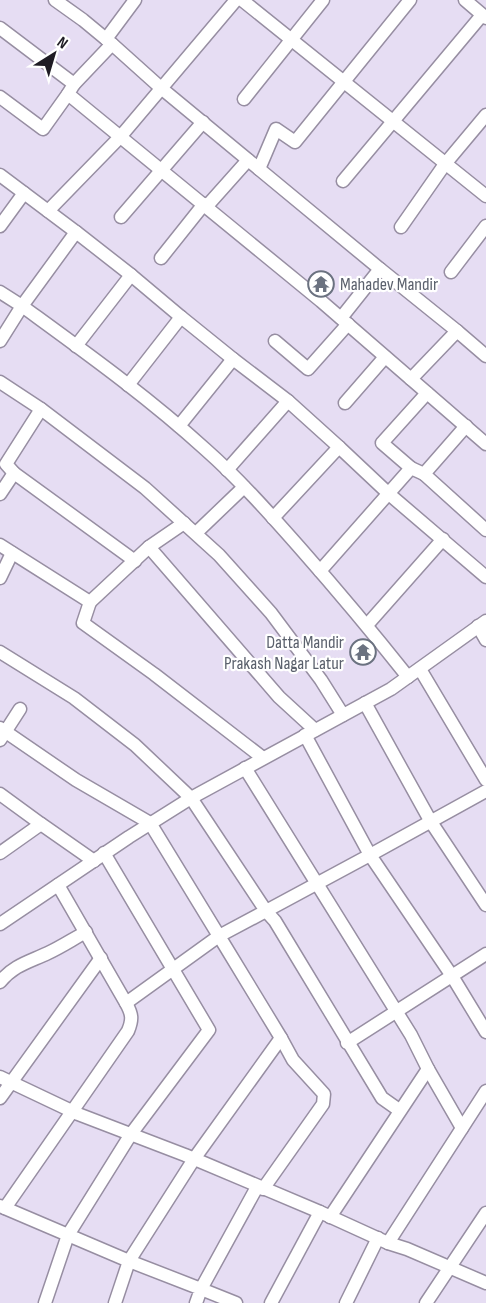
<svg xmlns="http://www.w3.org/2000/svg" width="486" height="1303" font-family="'Sofia Sans Condensed',sans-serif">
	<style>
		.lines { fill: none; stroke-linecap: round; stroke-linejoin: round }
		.minor-casing { stroke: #978ea2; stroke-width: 15 }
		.minor { stroke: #fff; stroke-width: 12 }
		.labels { text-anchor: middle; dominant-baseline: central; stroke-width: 4.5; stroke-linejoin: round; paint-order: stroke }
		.worship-label { font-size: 18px; fill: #5b616d; stroke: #fff; text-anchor: start }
	</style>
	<rect width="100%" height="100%" fill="#e6ddf3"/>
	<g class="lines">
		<g class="minor-casing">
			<g id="minor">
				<polyline points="55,0 83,20 112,44"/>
				<polyline points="242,0 486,196"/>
				<polyline points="465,0 486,18"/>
				<polyline points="0,28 74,84 68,94 321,301 486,444"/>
				<polyline points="106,39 135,0"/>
				<polyline points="74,84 112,44 161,88 380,269"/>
				<polyline points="0,97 43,129 68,94"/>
				<polyline points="244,99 323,0"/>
				<polyline points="259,169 276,129 295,142 410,0"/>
				<polyline points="0,175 24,193"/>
				<polyline points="343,181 482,15"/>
				<polyline points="207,206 248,160"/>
				<polyline points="48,211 121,136 236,0"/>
				<polyline points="121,217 203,122"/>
				<polyline points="0,226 24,193 76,232"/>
				<polyline points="401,227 445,164 486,115"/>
				<polyline points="161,258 204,204"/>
				<polyline points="451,272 486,226"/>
				<path d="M 131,275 L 76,232 L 22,306 C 85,352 148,397 205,449 C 239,479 270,514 300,548 C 337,590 373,633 408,677"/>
				<polyline points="0,292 22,306 0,341"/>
				<polyline points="341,318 380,269 457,331"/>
				<polyline points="275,341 308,369 348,324"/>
				<polyline points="76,346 131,275 181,317"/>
				<polyline points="411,379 457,331 486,356"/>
				<polyline points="0,382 41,409"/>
				<polyline points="128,385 181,317 233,359"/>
				<polyline points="345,403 385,357"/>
				<polyline points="179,426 233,359 288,401"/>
				<polyline points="411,468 382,443 427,393"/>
				<polyline points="227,470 288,401 339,447"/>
				<polyline points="14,473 6,464 41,409 145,488 219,555 271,613 321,680 343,715"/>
				<polyline points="424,474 486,530"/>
				<polyline points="0,494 14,473 135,561"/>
				<polyline points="273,518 339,447 389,494 486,577"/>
				<polyline points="196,533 244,487"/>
				<polyline points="0,545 90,602 149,547 184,523"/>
				<polyline points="149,547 279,697 315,730"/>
				<polyline points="320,571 411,468 424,474 466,426"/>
				<polyline points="0,578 12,553"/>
				<polyline points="90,602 83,623 154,674 263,758"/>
				<polyline points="367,625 443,539"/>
				<polyline points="478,626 486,640"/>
				<polyline points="0,652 74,698 135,745 191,798 266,911 219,936 281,1038 194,1159 129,1261 201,1289 196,1303"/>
				<polyline points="420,669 486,780"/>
				<polyline points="365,703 431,822 486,905"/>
				<polyline points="0,728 76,780 150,823 219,936 126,1003"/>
				<polyline points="305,735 370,855 266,911 275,921 382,1098 399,1110"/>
				<polyline points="0,740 20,709"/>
				<polyline points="245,768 411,1035 428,1069 330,1217"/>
				<polyline points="486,791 370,855 452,976 486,1032"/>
				<polyline points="0,794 41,824 0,853"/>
				<polyline points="41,824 94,861"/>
				<polyline points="104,853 209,1030 131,1134 68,1235 129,1261 115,1303"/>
				<polyline points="0,924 129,837 191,798 391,689 486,621"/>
				<path d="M 0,982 C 14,965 29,962 48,953 C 61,947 73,939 86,932"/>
				<polyline points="347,1043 486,954"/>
				<polyline points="428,1069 462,1128"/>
				<polyline points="0,1077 78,1114 185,1155 320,1212 388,1243 407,1249 486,1283"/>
				<polyline points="0,1098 101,958"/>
				<polyline points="263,1189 323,1104 324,1094 293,1060 281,1038"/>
				<polyline points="0,1206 68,1235 45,1303"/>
				<path d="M 5,1208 L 128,1031 C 133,1019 132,1014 126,1003 L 58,885"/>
				<polyline points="388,1243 486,1091"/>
				<polyline points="236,1303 201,1289 257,1187"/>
				<polyline points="271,1303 320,1212"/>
				<polyline points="346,1303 378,1238"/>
				<polyline points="426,1303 486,1213"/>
			</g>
		</g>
		<use href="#minor" class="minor"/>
	</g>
	<defs>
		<g id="temple-ring" transform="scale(1.35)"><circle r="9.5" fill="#fff" stroke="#6b7280" stroke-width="1.5"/><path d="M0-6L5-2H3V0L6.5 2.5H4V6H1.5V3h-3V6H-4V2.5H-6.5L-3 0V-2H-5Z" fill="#6b7280"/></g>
	</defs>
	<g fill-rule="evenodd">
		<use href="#temple-ring" x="321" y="284"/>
		<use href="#temple-ring" x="363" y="652"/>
	</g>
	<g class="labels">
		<g class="worship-label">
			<text x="340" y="284">Mahadev Mandir</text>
			<text x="344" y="642" text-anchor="end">Datta Mandir<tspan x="344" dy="21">Prakash Nagar Latur</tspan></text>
		</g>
	</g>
	<g transform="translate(54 54) rotate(37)" stroke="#ffffff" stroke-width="4.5" paint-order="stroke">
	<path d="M0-4.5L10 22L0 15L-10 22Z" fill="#1f1c24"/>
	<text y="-9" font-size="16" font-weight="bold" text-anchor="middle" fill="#1f1c24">N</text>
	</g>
</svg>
